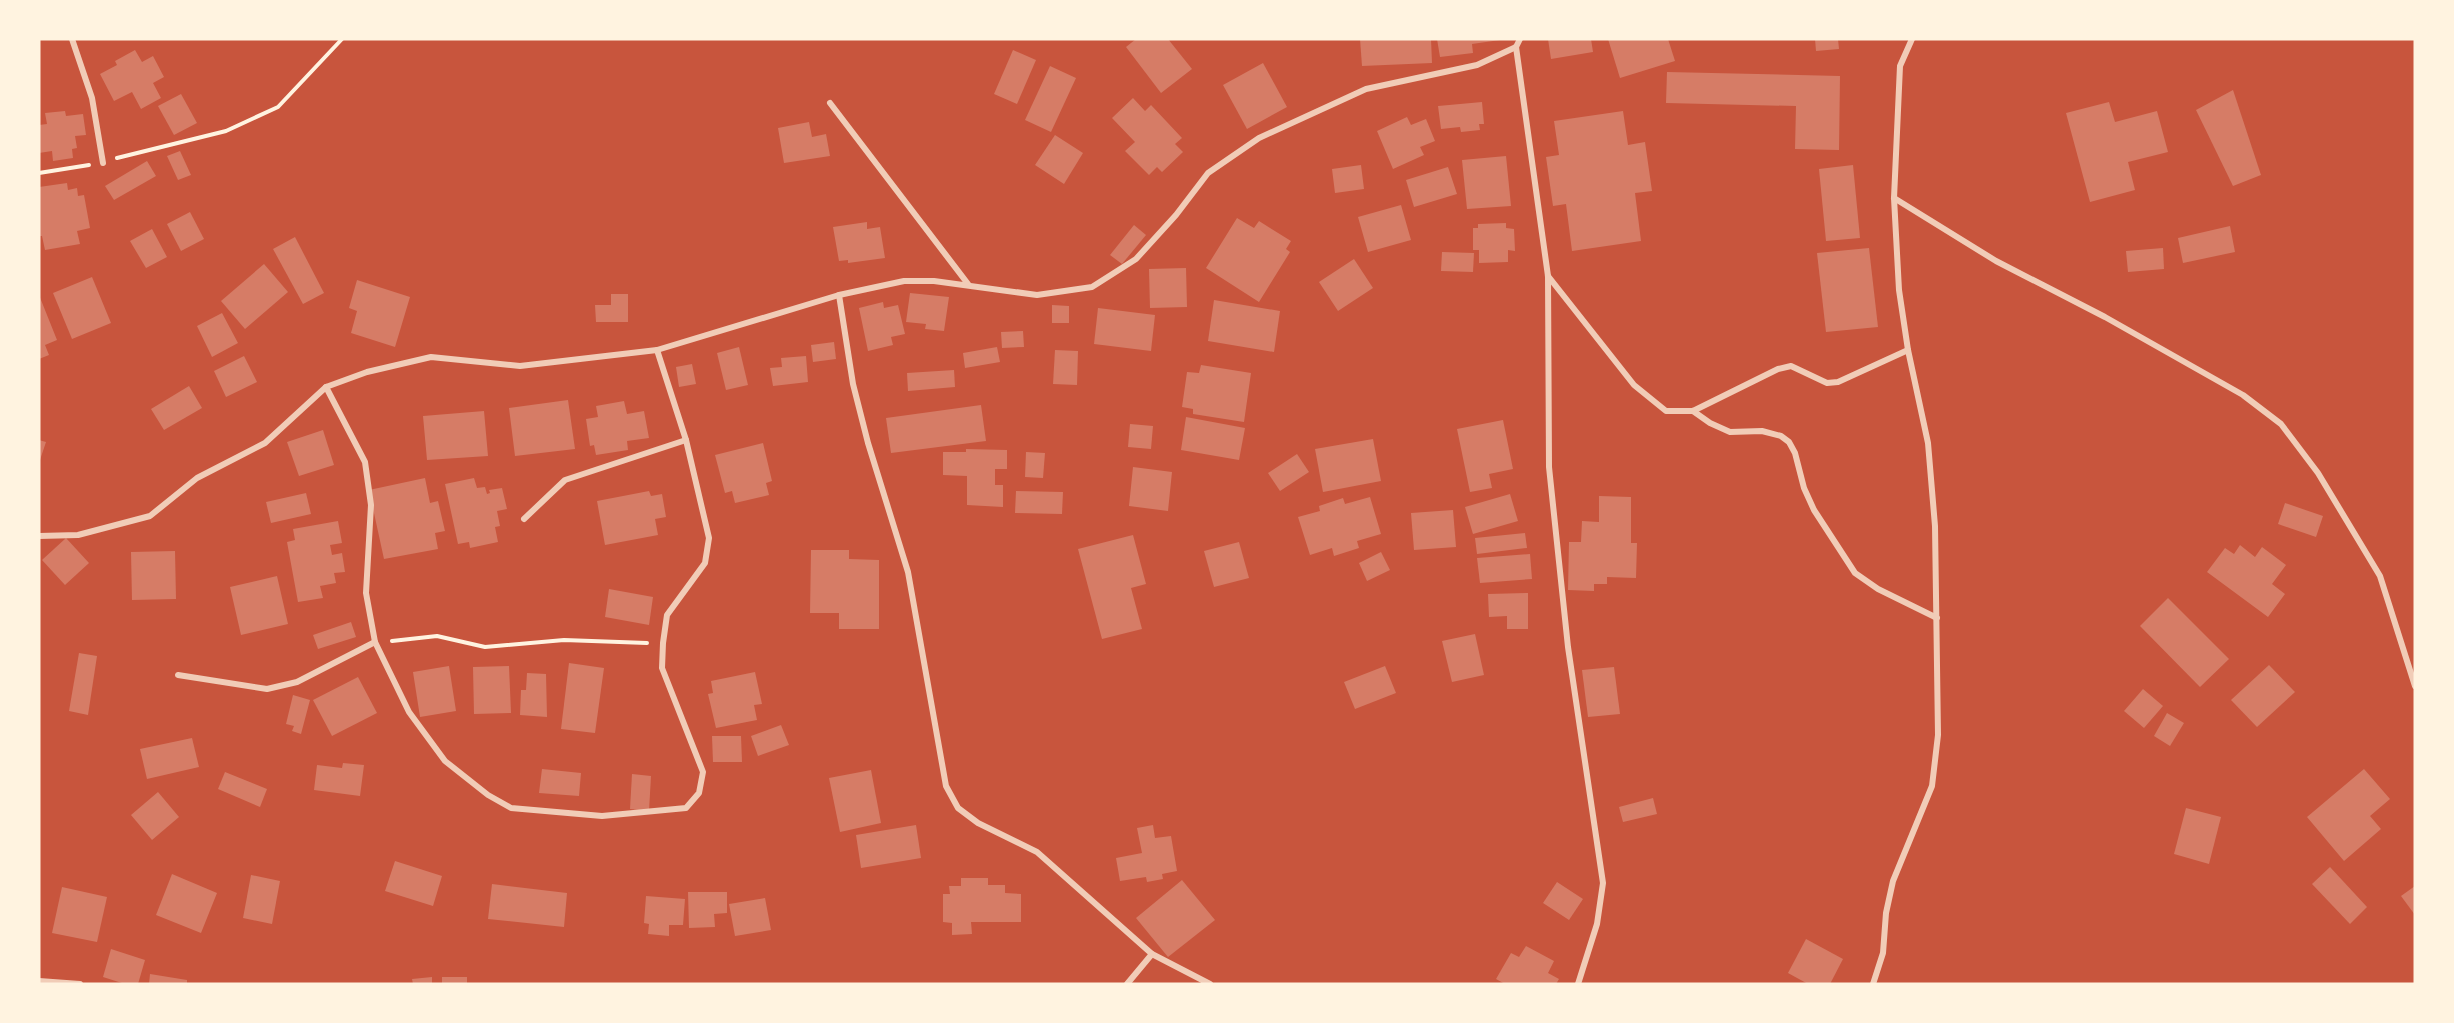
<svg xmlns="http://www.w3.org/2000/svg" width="2454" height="1023" font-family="'Asap Condensed',sans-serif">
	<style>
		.building { fill: #d67c66 }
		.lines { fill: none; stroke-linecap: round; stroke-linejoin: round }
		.path { stroke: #fff3e0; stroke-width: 4 }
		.minor { stroke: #f1ccb7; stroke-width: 6 }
	</style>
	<rect width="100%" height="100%" fill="#c8553d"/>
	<g class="building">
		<polygon points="1136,39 1168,39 1192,69 1161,93 1126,47"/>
		<polygon points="1360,39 1431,39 1432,63 1362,66"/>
		<polygon points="1437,39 1500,39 1500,40 1472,44 1473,53 1440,57"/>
		<polygon points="1548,39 1591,39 1593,52 1551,59"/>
		<polygon points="1608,39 1668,39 1675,61 1620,78"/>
		<polygon points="1815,39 1838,39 1839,49 1816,51"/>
		<polygon points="135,50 142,62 153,56 164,77 153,83 161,98 141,109 132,92 114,101 100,74 117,65 115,61"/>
		<polygon points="1013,50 1036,60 1017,104 994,94"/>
		<polygon points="1263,63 1287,107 1247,129 1223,85"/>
		<polygon points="1050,66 1076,78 1051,132 1025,120"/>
		<polygon points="1667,72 1840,76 1839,150 1795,149 1796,106 1666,103"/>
		<polygon points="2233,90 2261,175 2233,186 2196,110"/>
		<polygon points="181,94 197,123 174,135 158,106"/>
		<polygon points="1133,98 1145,111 1151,105 1182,138 1175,144 1183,152 1162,172 1157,167 1149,175 1125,151 1135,142 1112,118"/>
		<polygon points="1482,102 1484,124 1479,124 1480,130 1461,132 1460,127 1441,129 1438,106"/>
		<polygon points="2109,102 2115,122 2157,111 2168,152 2128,162 2135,190 2090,202 2066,113"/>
		<polygon points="65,111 66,116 83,114 86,135 75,136 77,148 72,149 73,158 53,161 52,151 39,153 39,125 47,124 45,113"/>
		<polygon points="1623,111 1628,145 1645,142 1652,191 1635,193 1641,241 1572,251 1566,204 1553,206 1546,157 1559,155 1554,121"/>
		<polygon points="1407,117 1411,125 1426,119 1435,141 1420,147 1424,155 1393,169 1377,131"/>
		<polygon points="809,122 812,137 826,134 830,156 784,163 778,128"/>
		<polygon points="1055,135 1083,153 1064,184 1035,165"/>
		<polygon points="180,151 191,175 178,180 167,156"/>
		<polygon points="1506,156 1511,206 1467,209 1462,160"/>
		<polygon points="147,161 156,176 114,200 105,186"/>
		<polygon points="1361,165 1364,189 1335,193 1332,169"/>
		<polygon points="1853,165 1860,238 1826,241 1819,169"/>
		<polygon points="1448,167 1457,194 1414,207 1406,180"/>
		<polygon points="67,183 68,190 77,188 78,196 84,195 90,228 77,231 80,244 45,250 42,236 39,236 39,187"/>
		<polygon points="1401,205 1411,240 1368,252 1358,217"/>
		<polygon points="190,212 204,239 181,251 167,224"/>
		<polygon points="1237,218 1254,228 1259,221 1291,241 1286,249 1290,252 1259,302 1206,268"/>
		<polygon points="867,222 867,229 880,227 885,258 848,263 848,260 839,261 833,227"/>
		<polygon points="1506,223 1506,228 1514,229 1515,251 1508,250 1508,262 1479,263 1479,250 1473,250 1473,228 1478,228 1478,224"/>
		<polygon points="1134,225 1146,235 1122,264 1110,255"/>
		<polygon points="2230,226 2235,252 2183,263 2178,238"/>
		<polygon points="152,229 167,257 146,268 130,241"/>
		<polygon points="295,237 324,293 303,304 273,249"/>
		<polygon points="1869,248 1878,327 1826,332 1817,253"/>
		<polygon points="2163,248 2164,269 2128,272 2126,251"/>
		<polygon points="1442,252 1474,253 1473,272 1441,271"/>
		<polygon points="1354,259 1373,288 1338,311 1319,282"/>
		<polygon points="264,264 288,292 245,329 221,301"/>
		<polygon points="1186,268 1187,307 1150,308 1149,269"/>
		<polygon points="92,277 111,323 72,339 53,293"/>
		<polygon points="357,280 410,297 395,347 351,333 357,311 349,308"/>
		<polygon points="910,293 949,297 944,331 925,329 926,324 906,322"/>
		<polygon points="611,294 628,294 628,322 596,322 595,305 611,305"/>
		<polygon points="39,295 57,340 45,345 49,355 39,359"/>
		<polygon points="1214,300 1280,311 1274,352 1208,341"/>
		<polygon points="883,302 884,308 898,305 905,334 891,337 893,345 868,351 859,308"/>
		<polygon points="1052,305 1069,306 1069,323 1052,323"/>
		<polygon points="1098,308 1155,315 1151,351 1094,344"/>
		<polygon points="222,313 238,343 212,357 197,326"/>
		<polygon points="1023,331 1024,347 1002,348 1001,332"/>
		<polygon points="834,342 836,359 813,362 811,345"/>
		<polygon points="739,347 748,385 726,390 717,353"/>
		<polygon points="997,347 1000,362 965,368 963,353"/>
		<polygon points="1055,350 1078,351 1077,385 1053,384"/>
		<polygon points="244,356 257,382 226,397 214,371"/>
		<polygon points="806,356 808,382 773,386 770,368 782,367 781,358"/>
		<polygon points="692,364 696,384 679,387 676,367"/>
		<polygon points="1201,365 1251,373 1244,422 1193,414 1193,409 1182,407 1187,372 1199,373"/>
		<polygon points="954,370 955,387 908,391 907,373"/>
		<polygon points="189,386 202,408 164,430 151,409"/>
		<polygon points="568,400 575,449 515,456 509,408"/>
		<polygon points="624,401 627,414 644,411 649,438 627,441 628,450 596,455 594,445 590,446 586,419 598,417 596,406"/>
		<polygon points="981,405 986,441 891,453 886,418"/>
		<polygon points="484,411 488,456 427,460 423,416"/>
		<polygon points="1186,417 1245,428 1239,460 1181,450"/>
		<polygon points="1503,420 1513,469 1489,474 1492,488 1470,492 1457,429"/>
		<polygon points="1130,424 1153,426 1151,449 1128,447"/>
		<polygon points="323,430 334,465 299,476 287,442"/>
		<polygon points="1373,439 1381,481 1323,492 1315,449"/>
		<polygon points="39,440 46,442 39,463"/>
		<polygon points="763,443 772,481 766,483 769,495 735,503 732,491 725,493 715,455"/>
		<polygon points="966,449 1007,450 1007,469 995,469 995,485 1003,485 1003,507 967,505 967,476 943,475 943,452 966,452"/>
		<polygon points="1026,452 1045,453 1043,478 1025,477"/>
		<polygon points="1297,454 1309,472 1280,491 1268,473"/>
		<polygon points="1133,467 1172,472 1168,511 1129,506"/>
		<polygon points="425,478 430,503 438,501 445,531 435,533 438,549 384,559 369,490"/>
		<polygon points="474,478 477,488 485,487 487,494 490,493 489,490 502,488 507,509 497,511 500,526 495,527 498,542 470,548 469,542 458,544 445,484"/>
		<polygon points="649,491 651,496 662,494 666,517 655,519 658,535 605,545 597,501"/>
		<polygon points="1016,491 1063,492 1062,514 1015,513"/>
		<polygon points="306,493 311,514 271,523 266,502"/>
		<polygon points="1510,494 1518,521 1473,534 1465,507"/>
		<polygon points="1599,496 1631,497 1631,543 1637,543 1636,578 1607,577 1607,584 1594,584 1594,591 1568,590 1569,542 1581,542 1582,521 1599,522"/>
		<polygon points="1370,497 1381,534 1357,541 1359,548 1334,556 1332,548 1310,555 1298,517 1320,511 1319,506 1343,498 1345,504"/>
		<polygon points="2285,503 2323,516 2316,537 2278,524"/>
		<polygon points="1453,510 1456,547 1414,550 1411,513"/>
		<polygon points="338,521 342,543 330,545 332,555 342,553 345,572 334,573 336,583 320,586 323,598 298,602 287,542 295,540 293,529"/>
		<polygon points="1525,533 1527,548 1477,554 1475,538"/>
		<polygon points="1133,535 1146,584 1131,588 1142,629 1102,639 1078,549"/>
		<polygon points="66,538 89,563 65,585 42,560"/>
		<polygon points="1239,542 1249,578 1214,587 1204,551"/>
		<polygon points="2240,545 2255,557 2262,547 2286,565 2272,584 2285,594 2268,617 2207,572 2225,548 2234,554"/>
		<polygon points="811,550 849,550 849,559 879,560 879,629 839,629 839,613 810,613"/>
		<polygon points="175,551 176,599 132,600 131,552"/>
		<polygon points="1381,552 1390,570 1367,581 1359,563"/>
		<polygon points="1530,554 1532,579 1480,583 1477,558"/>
		<polygon points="277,576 288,624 241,635 230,587"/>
		<polygon points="609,589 653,597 649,625 605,617"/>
		<polygon points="1528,593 1528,629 1507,629 1507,616 1489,617 1488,594"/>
		<polygon points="2168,598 2229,659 2200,687 2140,626"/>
		<polygon points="351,622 356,637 318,649 313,635"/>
		<polygon points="1475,634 1484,675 1452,682 1442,641"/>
		<polygon points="79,653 97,656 88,715 69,711"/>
		<polygon points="569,663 604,668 595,733 561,729"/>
		<polygon points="2269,665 2295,692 2257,727 2231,700"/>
		<polygon points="449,666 456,711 420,717 413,672"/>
		<polygon points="509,666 511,713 474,714 473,667"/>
		<polygon points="1385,666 1396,693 1355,709 1344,682"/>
		<polygon points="1614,667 1620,714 1588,717 1582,670"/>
		<polygon points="755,672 762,704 754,705 757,720 716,728 708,694 713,693 711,681"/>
		<polygon points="527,673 546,674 547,717 520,715 521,690 526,690"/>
		<polygon points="358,677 377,713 332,736 313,700"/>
		<polygon points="2143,689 2163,706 2144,728 2124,711"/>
		<polygon points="293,695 310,700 301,734 292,731 294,726 286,724"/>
		<polygon points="2167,713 2184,723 2170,746 2154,736"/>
		<polygon points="781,725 789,745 758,756 751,736"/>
		<polygon points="712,736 741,736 742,762 713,762"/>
		<polygon points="192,738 199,767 147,779 140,749"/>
		<polygon points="343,763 364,765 360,796 314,790 317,765 342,768"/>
		<polygon points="542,769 581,773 579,796 539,793"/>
		<polygon points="2364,769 2390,799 2370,816 2381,829 2344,861 2307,817"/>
		<polygon points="871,770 881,823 840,832 829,778"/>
		<polygon points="225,772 267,789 260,807 218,789"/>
		<polygon points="632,774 651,776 649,811 630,809"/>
		<polygon points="158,792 179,817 152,840 131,815"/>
		<polygon points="1653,798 1657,814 1623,822 1619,807"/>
		<polygon points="2186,808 2221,817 2209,864 2174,854"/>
		<polygon points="916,825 921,858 861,868 856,835"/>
		<polygon points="1153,825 1155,838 1171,836 1177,871 1162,874 1163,879 1147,882 1146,877 1120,881 1116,858 1142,853 1137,828"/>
		<polygon points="395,861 442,876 433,906 385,891"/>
		<polygon points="2330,867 2367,907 2350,924 2312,884"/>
		<polygon points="172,874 217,893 201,933 156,915"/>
		<polygon points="251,875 280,881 272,924 243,918"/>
		<polygon points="961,878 988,878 988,885 1005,885 1005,893 1021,894 1021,922 971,922 972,934 952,935 952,923 943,922 943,894 950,894 949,886 961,886"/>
		<polygon points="1182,880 1215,920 1168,957 1136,918"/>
		<polygon points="1557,882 1583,899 1569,920 1543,903"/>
		<polygon points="492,884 567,893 564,927 488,919"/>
		<polygon points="2415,886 2415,915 2401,896"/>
		<polygon points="62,887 107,897 97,942 52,933"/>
		<polygon points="688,892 727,892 727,913 714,914 715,927 689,928"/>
		<polygon points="646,896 685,899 683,925 669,925 669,936 648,934 649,924 644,923"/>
		<polygon points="765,898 771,930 735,936 729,904"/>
		<polygon points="1806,939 1843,959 1830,984 1808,984 1788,973"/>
		<polygon points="1526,946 1554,961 1548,973 1559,979 1556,984 1505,984 1496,979 1511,953 1519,957"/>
		<polygon points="111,949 145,960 138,984 125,984 103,977"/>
		<polygon points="150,974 187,980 187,984 149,984"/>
		<polygon points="432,977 432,984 413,984 412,979"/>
		<rect x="442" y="977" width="25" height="7"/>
	</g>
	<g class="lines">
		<g class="path">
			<polyline points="117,158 226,131 278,107 342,39"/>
			<polyline points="39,173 89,165"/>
			<polyline points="392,641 437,636 485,647 564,640 647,643"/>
		</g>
		<g class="minor">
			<polyline points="72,39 92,98 103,163"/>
			<polyline points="1516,47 1548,276 1549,467 1568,647 1603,883 1597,924 1578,984"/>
			<polyline points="830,103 968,284"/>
			<polyline points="1894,198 1996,261 2105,317 2243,395 2281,424 2318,473 2380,576 2415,686"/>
			<polyline points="1548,276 1634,385 1666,411 1693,411 1778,369 1791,366 1827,383 1838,382 1908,350"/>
			<polyline points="839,295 853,384 868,443 908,572 946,786 958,808 978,823 1037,852 1152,954 1210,984"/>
			<polyline points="326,387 365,462 371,505 366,593 375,642 409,712 445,761 488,795 511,808 602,816 686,808 699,793 703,772 662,668 663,643 667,615 705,563 709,538 686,440 657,350"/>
			<polyline points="1693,411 1710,423 1730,432 1762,431 1781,436 1789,442 1795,453 1804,488 1814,510 1855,573 1878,589 1937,618"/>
			<polyline points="524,519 565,480 686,440"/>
			<polyline points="39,536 78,535 150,516 197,478 265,443 326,387 367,372 431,357 520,366 657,350 839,295 904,281 934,281 1037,295 1092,287 1136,259 1176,215 1208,173 1259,138 1366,89 1477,65 1516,47 1520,39"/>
			<polyline points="178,675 267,689 297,682 375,642"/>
			<polyline points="39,981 80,984"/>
			<polyline points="1127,984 1152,954"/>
			<polyline points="1873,984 1883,953 1886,913 1893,881 1932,786 1938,735 1935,526 1928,443 1908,350 1899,290 1894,198 1900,66 1912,39"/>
		</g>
	</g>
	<rect width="2454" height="1023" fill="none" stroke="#fff3e0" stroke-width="81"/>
</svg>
